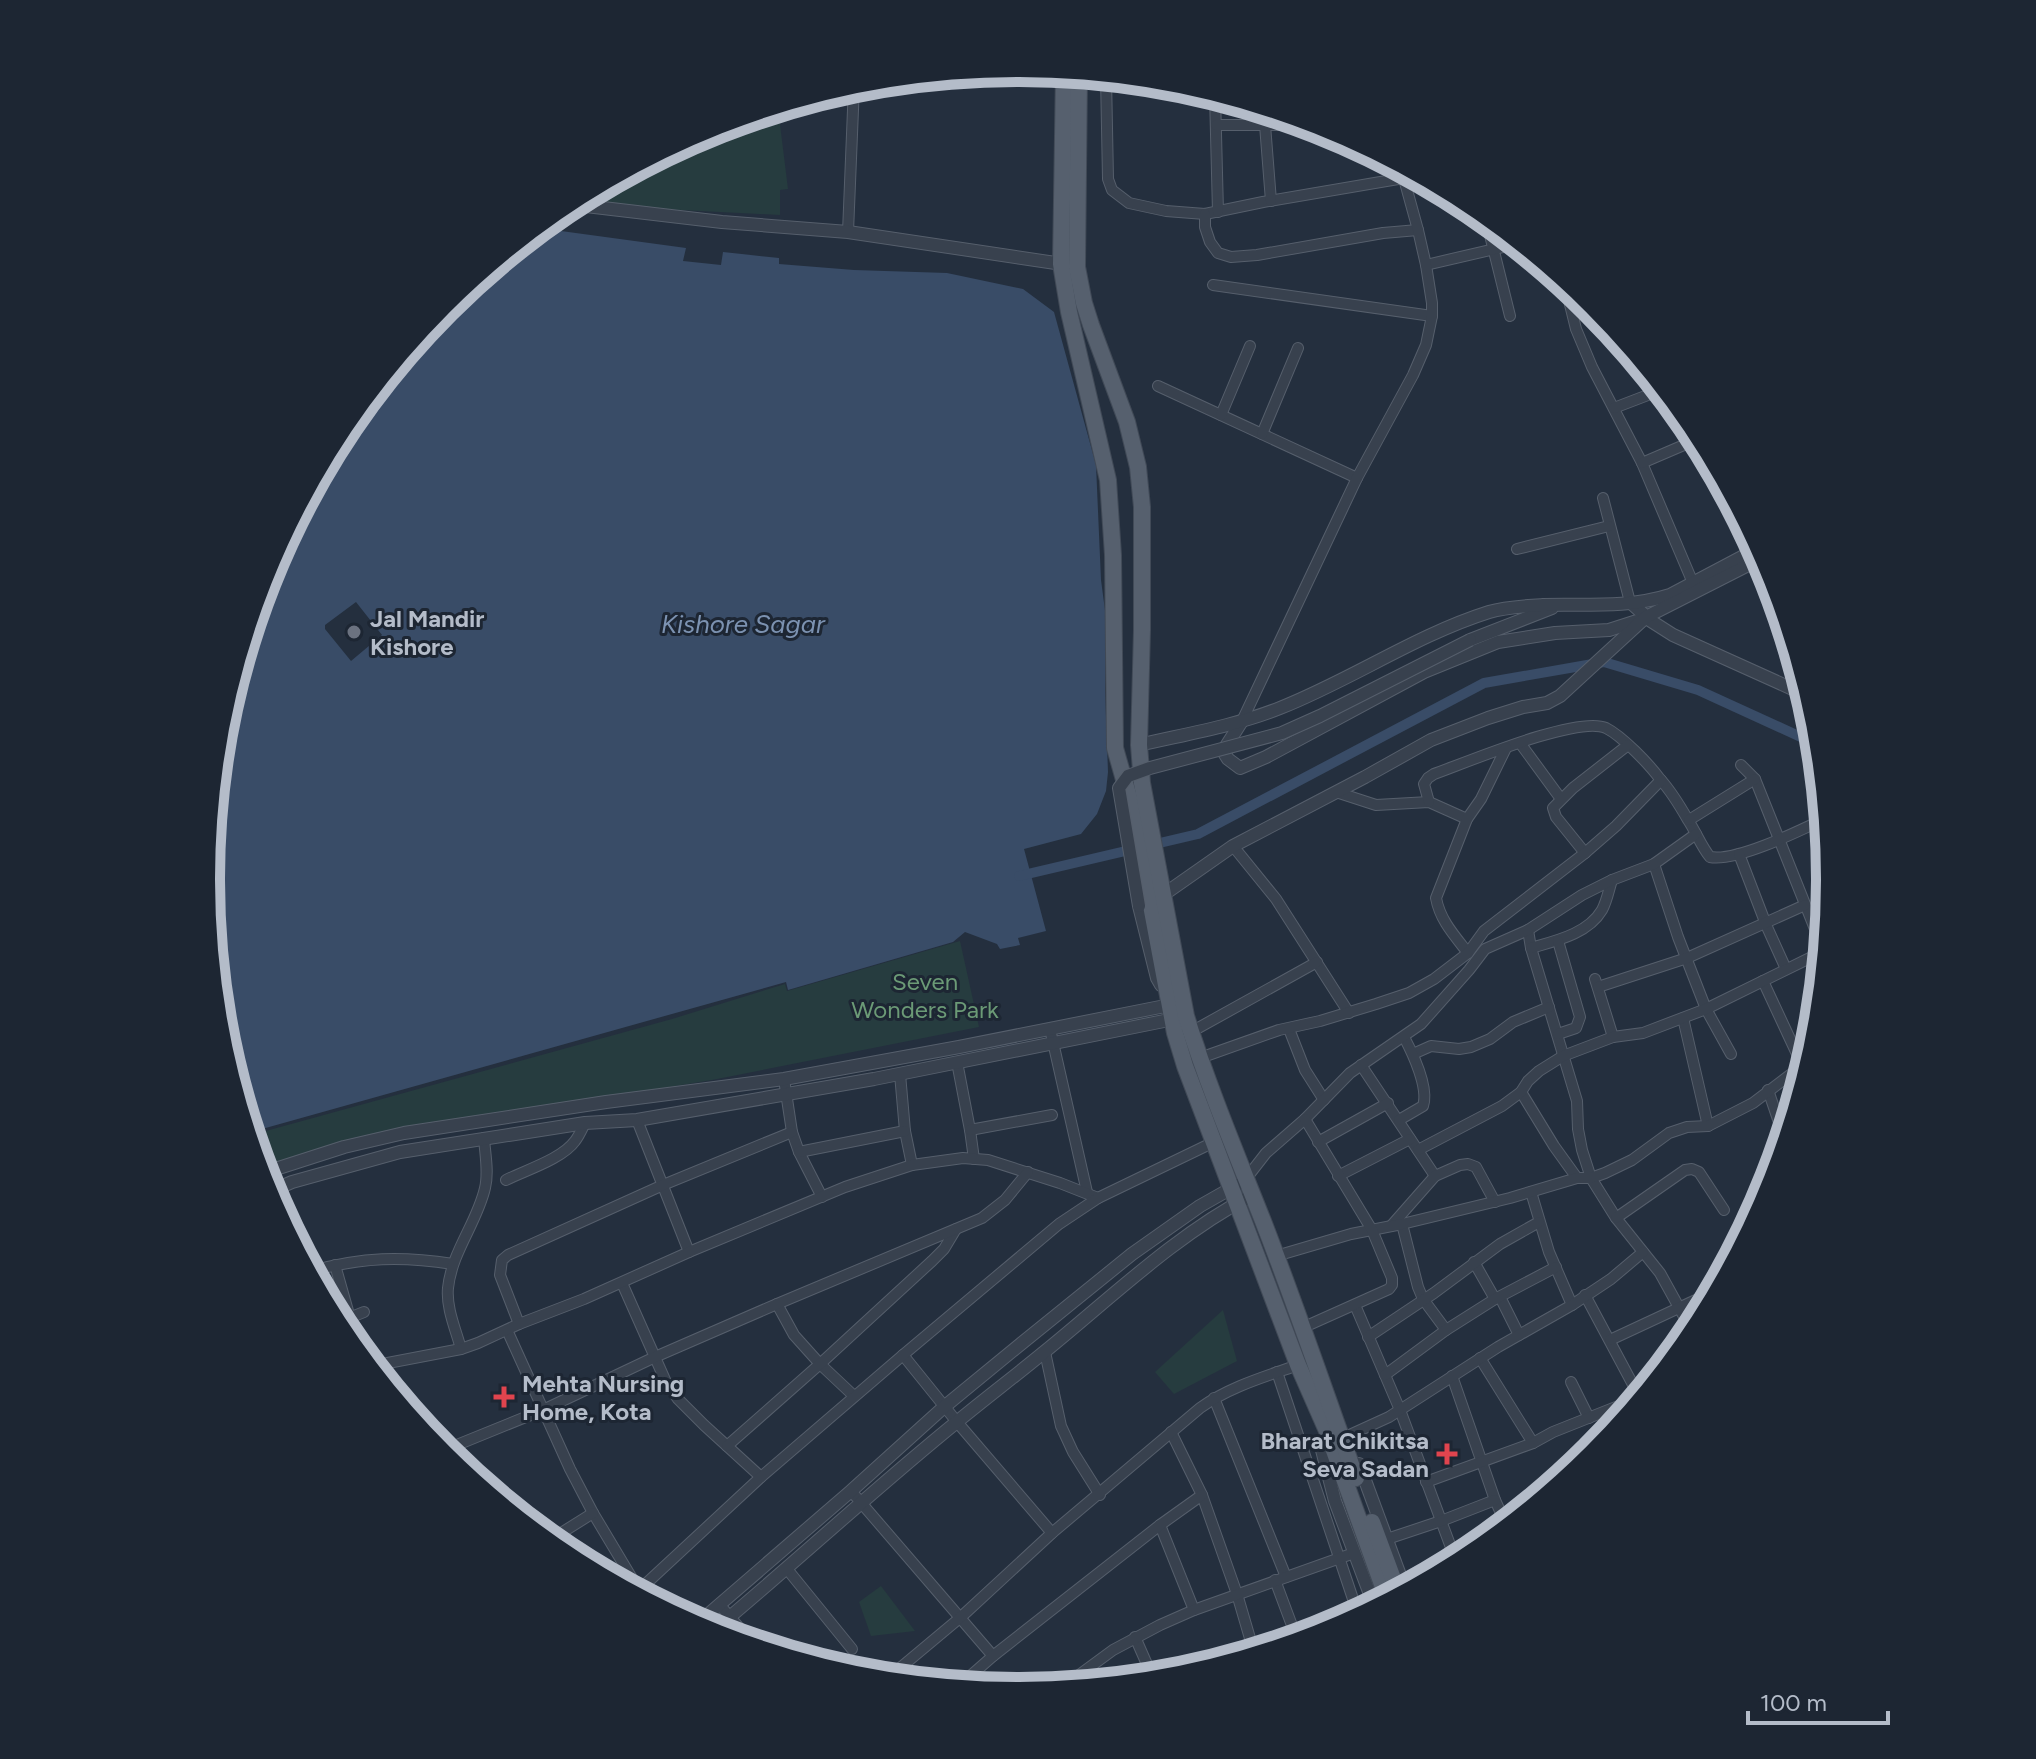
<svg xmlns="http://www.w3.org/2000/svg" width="2036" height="1759" font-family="Figtree,sans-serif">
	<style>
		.green { fill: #263c3f }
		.water { fill: #394c67; fill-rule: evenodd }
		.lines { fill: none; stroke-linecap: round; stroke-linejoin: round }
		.canal { stroke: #394c67; stroke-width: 10 }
		.minor-casing { stroke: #565f6c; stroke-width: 12 }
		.tertiary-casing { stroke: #565f6c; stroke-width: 14 }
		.primary-casing { stroke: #414a57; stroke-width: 18 }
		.minor { stroke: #38414e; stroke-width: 10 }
		.tertiary { stroke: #38414e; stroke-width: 12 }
		.primary { stroke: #56606e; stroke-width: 16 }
		.tertiary-bridge-casing { stroke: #565f6c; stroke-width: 14; stroke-linecap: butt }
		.tertiary-bridge { stroke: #38414e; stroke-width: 12 }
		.worship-dot { fill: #6b7280; stroke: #1d2633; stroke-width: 3 }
		.health-dot { fill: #e0444e; stroke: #1d2633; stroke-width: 3 }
		.labels { text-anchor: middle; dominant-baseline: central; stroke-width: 6; stroke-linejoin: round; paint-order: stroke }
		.poi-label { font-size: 24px; font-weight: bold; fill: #b4bcc9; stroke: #1d2633; text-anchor: start }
		.park-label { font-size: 24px; fill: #6b9a76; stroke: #1d2633 }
		.water-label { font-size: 26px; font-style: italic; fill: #7c92b1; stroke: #1d2633 }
		.rim { fill: none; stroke: #b4bcc9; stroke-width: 10 }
	</style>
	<rect width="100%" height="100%" fill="#242f3e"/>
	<g class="green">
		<polygon points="778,108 788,189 780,190 780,215 622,207 576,200 708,130"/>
		<polygon points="960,941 979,1027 712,1080 472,1119 415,1125 337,1144 262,1168 251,1135 672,1019 785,984 787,991"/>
		<polygon points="1223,1310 1237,1361 1174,1394 1155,1372"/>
		<polygon points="881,1586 915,1631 871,1636 859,1602"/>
	</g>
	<path class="water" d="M 539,228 L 686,248 L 683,261 L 721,265 L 723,252 L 779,258 L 779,264 L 854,270 L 947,273 L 1023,289 L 1054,312 L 1096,465 L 1101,580 L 1106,618 L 1105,690 L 1108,772 L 1106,791 L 1097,814 L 1081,834 L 1024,849 L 1046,931 L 1018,938 L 1020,945 L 1000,949 L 997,944 L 965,932 L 953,942 L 788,990 L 786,982 L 251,1132 L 222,1037 L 207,879 L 222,721 L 268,569 L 344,428 L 445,305 ZM 356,602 L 382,635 L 351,661 L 325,629 L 325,625 Z"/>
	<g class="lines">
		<polyline class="canal" points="1019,876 1198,834 1484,683 1604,662 1698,690 1816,744"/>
		<g class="minor-casing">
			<g id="minor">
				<polyline points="1106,77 1108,179 1112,190 1129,203 1166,211 1205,214 1263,202 1404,178"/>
				<polyline points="1215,95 1218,212"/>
				<polyline points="1216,125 1311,125"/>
				<polyline points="1265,125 1271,201"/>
				<polyline points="1205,214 1205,227 1210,242 1218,253 1231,257 1257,255 1383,233 1418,230"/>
				<polyline points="1486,219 1510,316"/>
				<polyline points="848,232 854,85"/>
				<polyline points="1426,265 1516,244"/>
				<polyline points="1565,284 1576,329 1592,367 1642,463 1693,583"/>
				<polyline points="1213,285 1432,316"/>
				<polyline points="1158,386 1357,478"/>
				<polyline points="1673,404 1688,444"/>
				<polyline points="1614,408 1661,390"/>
				<polyline points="1221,415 1250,346"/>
				<polyline points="1262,434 1298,348"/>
				<polyline points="1642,463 1698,439"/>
				<polyline points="1603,498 1630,602"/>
				<polyline points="1517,549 1609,526"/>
				<polyline points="1752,563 1781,614"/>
				<polyline points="1242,721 1357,478 1413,375 1426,345 1432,316 1432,303 1426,265 1418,230 1401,168"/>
				<polyline points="1520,743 1561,799"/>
				<polyline points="1741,765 1755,779 1823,949"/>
				<polyline points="1336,792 1376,805 1429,802 1467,819"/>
				<path d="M 1429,802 L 1424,784 L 1428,778 L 1434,774 C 1465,763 1578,715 1606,728 C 1622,736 1649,764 1660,779 C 1671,791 1680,806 1688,820 C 1696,832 1701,846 1710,857 C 1736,862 1799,831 1824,819"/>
				<polyline points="1689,820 1755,779"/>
				<polyline points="1233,846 1276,899 1349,1013"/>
				<polyline points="1585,853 1556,817 1553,808 1573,788 1628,745"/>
				<polyline points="1739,854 1767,927 1786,969"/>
				<polyline points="1654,864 1678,937 1706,1009 1731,1054"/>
				<polyline points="1528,930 1531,948 1577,1101 1578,1129 1582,1150 1591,1178 1616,1218 1660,1273 1692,1331"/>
				<path d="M 1531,948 C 1555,941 1588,934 1602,910 C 1607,901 1609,889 1612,880"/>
				<path d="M 1468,953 C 1454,935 1440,920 1436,898 L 1467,819 L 1481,799 L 1506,748"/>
				<polyline points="1595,979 1613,1037"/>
				<polyline points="1763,981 1804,1069"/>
				<polyline points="1598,987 1687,958 1805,905"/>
				<polyline points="1683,1018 1708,1126"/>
				<polyline points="1050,1029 1087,1192"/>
				<polyline points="1289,1029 1305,1070 1324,1100"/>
				<polyline points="1191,1032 1317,962"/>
				<polyline points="1558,1034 1576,1028 1580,1017 1558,941"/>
				<polyline points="1413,1054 1431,1046 1459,1049 1471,1047 1490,1039 1513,1022 1549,1007"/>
				<polyline points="1200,1058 1279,1030 1320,1021 1376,1004 1409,993 1434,979 1468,953 1484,931 1585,853 1616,826 1661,780"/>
				<polyline points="957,1062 970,1130 974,1159"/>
				<polyline points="1361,1065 1435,1176"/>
				<polyline points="900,1074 905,1131 912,1165"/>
				<polyline points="784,1079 792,1132 799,1152 822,1197"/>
				<polyline points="1768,1090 1784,1137"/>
				<polyline points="1521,1092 1554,1146 1577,1178"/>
				<polyline points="637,1120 689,1252"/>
				<path d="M 1399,1120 L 1423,1106 C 1429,1088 1413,1054 1404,1037"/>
				<polyline points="970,1130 1052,1115"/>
				<polyline points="1318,1142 1388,1103"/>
				<polyline points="1418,1150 1502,1106 1521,1092 1528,1081 1539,1071 1563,1056 1613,1037 1643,1033 1706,1009 1822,952"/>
				<polyline points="799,1152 905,1131"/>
				<polyline points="1338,1176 1410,1139"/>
				<path d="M 506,1180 C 526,1170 562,1159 575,1141 C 579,1136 582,1129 585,1123"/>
				<polyline points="1245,1180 1266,1153 1305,1119 1350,1073 1421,1024 1469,970 1485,949 1528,930 1582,895 1612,880 1654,864 1696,834"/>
				<polyline points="1531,1192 1549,1252 1572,1305"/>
				<polyline points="1616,1218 1685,1170 1692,1169 1699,1172 1724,1210"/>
				<polyline points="1402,1224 1418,1287 1423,1299 1446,1330"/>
				<polyline points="1391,1226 1435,1176 1460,1165 1468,1164 1476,1167 1495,1202"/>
				<polyline points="1276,1256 1351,1234 1402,1224 1510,1198 1577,1178 1591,1178 1605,1173 1632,1160 1669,1133 1687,1127 1708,1126 1753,1103 1807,1062"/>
				<polyline points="1474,1262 1495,1299"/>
				<polyline points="335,1265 350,1318"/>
				<path d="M 312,1271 C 363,1257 401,1256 453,1264"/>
				<polyline points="622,1283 666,1382 678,1399 704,1425 761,1477"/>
				<polyline points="1585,1295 1639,1396"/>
				<polyline points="1500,1297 1519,1335"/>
				<polyline points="777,1304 794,1335 820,1364 854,1396"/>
				<polyline points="1355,1305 1400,1410 1456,1561"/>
				<polyline points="339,1322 364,1312"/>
				<polyline points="519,1324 500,1275 502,1260 508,1255 663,1185 792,1132"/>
				<polyline points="1302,1328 1389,1289 1392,1285 1392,1278 1372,1230 1305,1119"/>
				<polyline points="507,1330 570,1469 593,1513 639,1590"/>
				<polyline points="1368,1337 1434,1293 1500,1244 1539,1222"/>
				<polyline points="1610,1340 1713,1292"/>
				<path d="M 461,1349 C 456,1330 446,1308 448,1288 C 452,1251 477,1223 485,1188 C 489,1172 485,1154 484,1138"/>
				<polyline points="1045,1352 1061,1426 1073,1452 1100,1495"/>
				<polyline points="903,1355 957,1422 1052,1533"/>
				<polyline points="1480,1358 1533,1443"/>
				<polyline points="372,1366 461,1349 478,1343 519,1324 584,1299 689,1252 845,1187 912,1165 963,1158 988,1160 1060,1183 1098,1198"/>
				<polyline points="1277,1372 1358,1614"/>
				<polyline points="1385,1375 1446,1330 1495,1299 1556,1267"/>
				<polyline points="1452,1376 1495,1500 1506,1524"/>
				<polyline points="1571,1382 1589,1418"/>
				<polyline points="1214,1398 1286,1577"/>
				<polyline points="1171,1432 1202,1495 1237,1594 1254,1652"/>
				<polyline points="1343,1438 1389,1417 1498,1347 1572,1305 1611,1279 1643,1252"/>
				<polyline points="727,1446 820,1364 932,1261 944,1249 956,1229"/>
				<polyline points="442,1451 543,1410 655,1357 777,1304 982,1218 1005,1200 1028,1172"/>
				<polyline points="1426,1482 1533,1443 1553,1432 1636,1399"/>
				<polyline points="851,1491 993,1656"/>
				<polyline points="1160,1525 1194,1610"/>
				<polyline points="1387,1539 1441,1521 1495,1500"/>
				<polyline points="550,1540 593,1513"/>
				<polyline points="787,1569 852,1649"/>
				<polyline points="1275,1580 1297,1639"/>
				<polyline points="637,1592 761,1477 903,1355 1059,1224 1098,1198 1214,1142"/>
				<polyline points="719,1604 752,1643"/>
				<polyline points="1135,1637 1153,1678"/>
				<path d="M 888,1678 L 961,1617 L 1052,1533 L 1200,1408 C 1229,1387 1264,1377 1298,1365"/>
				<polyline points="960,1685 993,1656 1160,1525 1202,1495"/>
				<polyline points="1064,1686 1113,1650 1160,1625 1194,1610 1354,1553"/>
			</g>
		</g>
		<g class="tertiary-casing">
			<g id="tertiary">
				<polyline points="569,204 722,222 848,232 1069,265"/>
				<polyline points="1630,602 1651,621 1673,635 1806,695"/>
				<polyline points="1470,640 1552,608"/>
				<polyline points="1242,721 1223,751 1228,759 1240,768 1266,757 1424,672 1498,642 1555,633 1609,630 1637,621"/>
				<path d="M 1139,745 C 1186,734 1235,726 1280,708 C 1351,680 1416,635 1489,612 C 1506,607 1526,606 1543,605 C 1584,604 1630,608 1670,595 L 1757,549"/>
				<polyline points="1163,895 1233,846 1365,777 1431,740 1488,718 1523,707 1547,703 1560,696 1646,617 1762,558"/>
				<polyline points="1139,906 1157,978 1161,985"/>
				<polyline points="263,1173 344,1147 404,1133 606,1102 784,1079 959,1047 1175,1004"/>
				<polyline points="269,1192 292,1182 400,1152 585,1123 637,1120 874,1079 1179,1018"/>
				<polyline points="1327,1431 1322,1450 1335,1501 1374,1605"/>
				<polyline points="1359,1464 1401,1578"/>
				<polyline points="697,1624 851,1491 944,1407 1022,1343 1132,1254 1200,1206 1237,1185"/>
				<path d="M 713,1631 C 796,1562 874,1489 958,1421 C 986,1398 1015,1376 1043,1353 C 1111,1298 1174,1236 1252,1195"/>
			</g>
		</g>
		<g class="primary-casing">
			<g id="primary">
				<polyline points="1064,72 1061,264 1069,312 1108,480 1113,555 1115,748 1134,815 1175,1033 1185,1066 1298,1365 1327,1431 1387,1598"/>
				<path d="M 1079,74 L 1077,267 L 1084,303 L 1091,325 L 1127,422 L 1138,467 L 1142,507 L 1142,630 L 1139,745 L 1142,783 L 1186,1016 C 1208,1086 1236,1153 1263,1221 C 1296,1306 1325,1392 1356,1478"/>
				<polyline points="1372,1522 1398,1592"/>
			</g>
		</g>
		<use href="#minor" class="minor"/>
		<use href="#tertiary" class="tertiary"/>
		<use href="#primary" class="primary"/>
		<g class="tertiary-bridge-casing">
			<polyline id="tertiary-bridge" points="1139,906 1119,788 1128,776 1150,768 1282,733 1320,716 1470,640"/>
		</g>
		<use href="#tertiary-bridge" class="tertiary-bridge"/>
	</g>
	<circle class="worship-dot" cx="354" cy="632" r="8"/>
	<g class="health-dot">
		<path d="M500 1385h8v8h8v8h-8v8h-8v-8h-8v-8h8z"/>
		<path d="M1443 1442h8v8h8v8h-8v8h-8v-8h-8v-8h8z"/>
	</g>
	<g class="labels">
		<g class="poi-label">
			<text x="370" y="618">Jal Mandir<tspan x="370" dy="28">Kishore</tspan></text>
			<text x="522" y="1383">Mehta Nursing<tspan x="522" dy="28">Home, Kota</tspan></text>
			<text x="1429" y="1440" text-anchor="end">Bharat Chikitsa<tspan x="1429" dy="28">Seva Sadan</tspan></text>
		</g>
		<g class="park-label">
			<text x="925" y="981">Seven<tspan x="925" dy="28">Wonders Park</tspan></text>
		</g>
		<g class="water-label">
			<text x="743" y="624">Kishore Sagar</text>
		</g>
	</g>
	<path d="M0 0H2036V1759H0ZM1017 82H1019A797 797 0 0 1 1816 879V880A797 797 0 0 1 1019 1677H1017A797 797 0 0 1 220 880V879A797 797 0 0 1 1017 82Z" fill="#1d2633" fill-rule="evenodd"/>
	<path class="rim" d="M1017 82H1019A797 797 0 0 1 1816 879V880A797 797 0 0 1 1019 1677H1017A797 797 0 0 1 220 880V879A797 797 0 0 1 1017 82Z"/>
	<path d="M1748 1711v12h140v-12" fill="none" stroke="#b4bcc9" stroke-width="4"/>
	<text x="1760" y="1711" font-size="24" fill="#b4bcc9" stroke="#1d2633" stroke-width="6" paint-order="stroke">100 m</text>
</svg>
